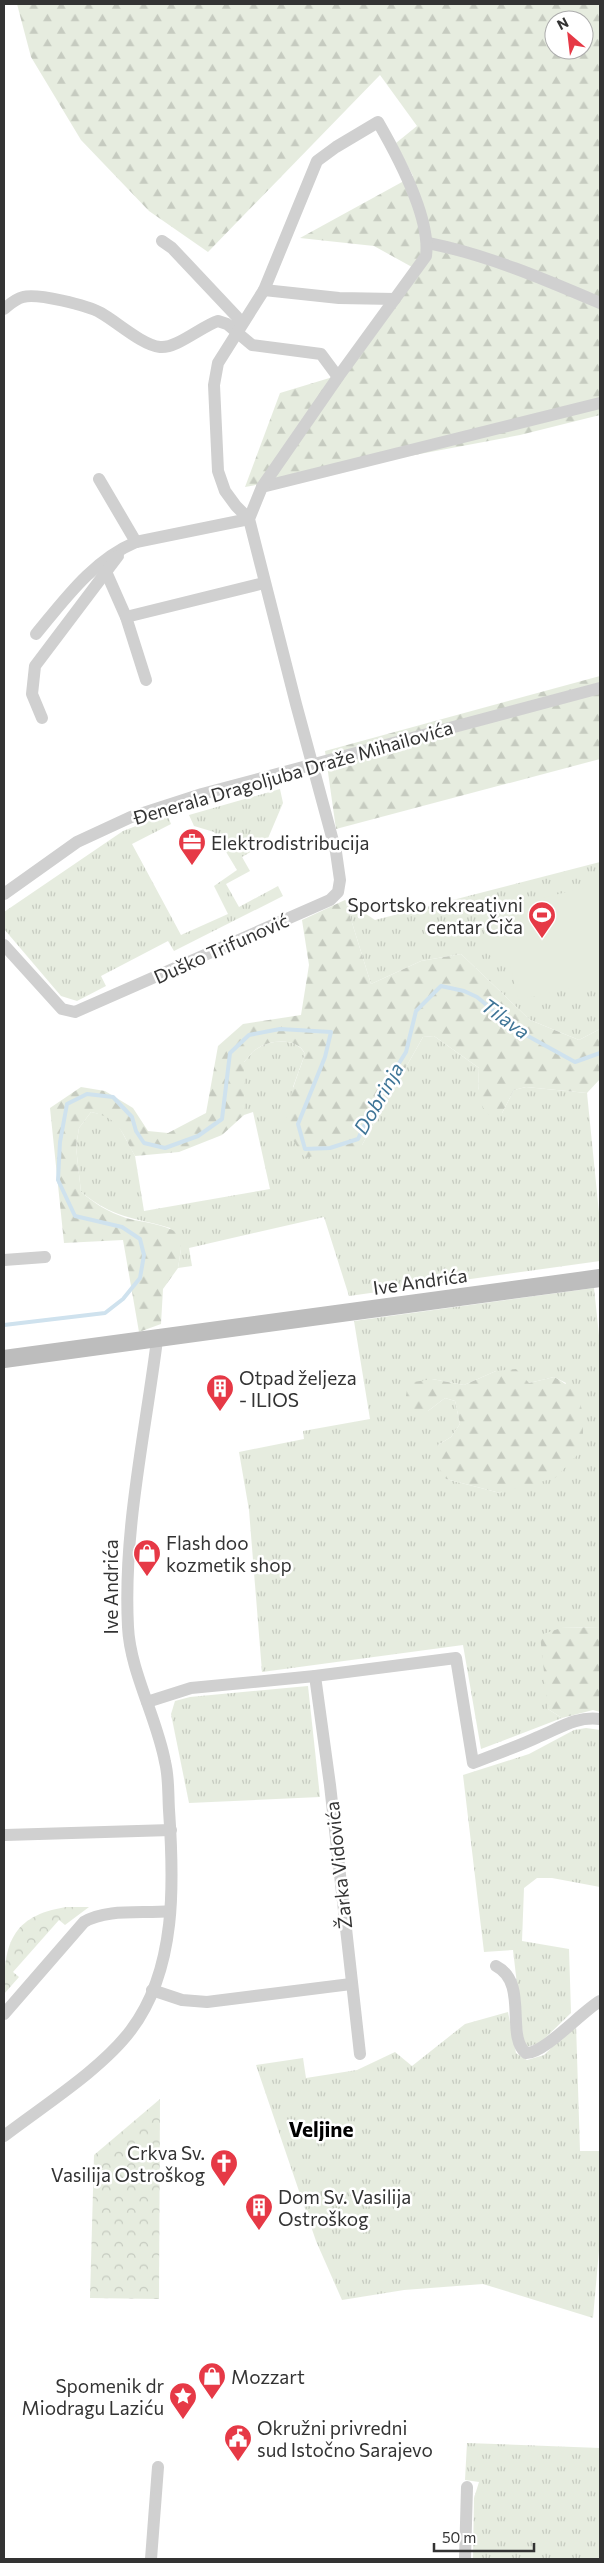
<svg xmlns="http://www.w3.org/2000/svg" width="604" height="2563" font-family="Commissioner,sans-serif">
	<style>
		.grass { fill: url(#grass-tufts); fill-rule: evenodd }
		.forest { fill: url(#forest-firs); fill-rule: evenodd }
		.park { fill: url(#park-crowns) }
		.pitch { fill: #e6ecdf }
		.lines { fill: none; stroke-linecap: round; stroke-linejoin: round }
		.stream { stroke: #cfe2ee; stroke-width: 4 }
		.street { stroke: #d0d0d0; stroke-width: 12 }
		.secondary { stroke: #bdbdbd; stroke-width: 18 }
		.labels { text-anchor: middle; dominant-baseline: central; stroke-width: 5; stroke-linejoin: round; paint-order: stroke }
		.street-label { font-size: 19px; fill: #333; stroke: #fff }
		.poi-label { font-size: 19px; fill: #333; stroke: #fff; text-anchor: start }
		.water-label { font-size: 20px; font-style: italic; fill: #3f7597; stroke: #fff }
		.quarter-label { font-size: 21px; font-weight: bold; fill: #000; stroke: #fff }
	</style>
	<defs>
		<pattern id="grass-tufts" width="24" height="20" patternUnits="userSpaceOnUse" patternTransform="scale(1.25)"><rect width="24" height="20" fill="#e6ecdf"/><path d="M3 7l-1-3M5 7V3M7 7l1-3M15 17l-1-3M17 17v-4M19 17l1-3" fill="none" stroke="#c6cbc0"/></pattern>
		<pattern id="forest-firs" width="22" height="20" patternUnits="userSpaceOnUse" patternTransform="scale(1.25)"><rect width="22" height="20" fill="#e6ecdf"/><path d="M5 1l3.5 6h-7zM16 11l3.5 6h-7z" fill="#c6cbc0"/></pattern>
		<pattern id="park-crowns" width="20" height="18" patternUnits="userSpaceOnUse" patternTransform="scale(1.25)"><rect width="20" height="18" fill="#e6ecdf"/><path d="M2 6a3 3 0 1 1 6 0M12 15a3 3 0 1 1 6 0" fill="none" stroke="#c6cbc0"/></pattern>
	</defs>
	<rect width="100%" height="100%" fill="#fff"/>
	<g class="grass">
		<polygon points="280,789 283,803 266,843 242,857 250,871 226,884 239,907 278,886 283,896 174,951 168,941 101,976 106,986 77,1001 61,996 4,929 4,912 123,831 167,814 171,824 132,844 181,935 228,914 214,886 237,870 214,832 194,826 189,815"/>
		<polygon points="600,862 600,1029 579,1040 530,1020 461,954 421,961 371,984 345,900 375,920"/>
		<path d="M 434,1036 L 479,1068 L 478,1089 L 502,1113 L 514,1090 L 526,1087 L 587,1093 L 600,1223 L 600,1261 L 349,1296 L 324,1217 L 189,1248 L 192,1266 L 178,1268 L 181,1249 L 170,1228 C 133,1217 113,1218 81,1192 L 76,1147 L 79,1128 L 91,1112 L 104,1115 L 116,1121 L 135,1156 L 144,1211 L 270,1189 L 253,1112 L 244,1115 L 244,1062 C 248,1058 251,1053 255,1050 C 270,1039 297,1037 305,1054 L 293,1087 L 362,1145 L 423,1037 Z"/>
		<path d="M 594,1288 L 600,1345 L 600,1627 L 561,1628 L 548,1709 L 562,1718 L 481,1749 L 463,1645 L 262,1672 L 249,1510 L 239,1452 L 304,1439 L 303,1431 L 370,1419 L 354,1321 ZM 496,1371 L 529,1383 L 554,1377 L 566,1383 L 500,1493 L 446,1479 L 438,1445 L 451,1437 L 460,1424 L 455,1401 L 445,1398 L 428,1411 L 432,1379 L 464,1385 Z"/>
		<polygon points="308,1686 320,1797 189,1803 171,1714 175,1701 190,1697"/>
		<polygon points="586,1728 600,1730 600,1887 552,1878 537,1878 524,1888 522,1941 569,1949 571,2013 540,2043 527,2047 524,2044 513,1950 484,1952 463,1775 529,1754 574,1730"/>
		<polygon points="508,2012 516,2053 527,2060 544,2055 576,2024 580,2151 600,2151 600,2239 593,2318 483,2284 404,2290 342,2300 316,2241 256,2065 303,2058 306,2078 357,2070 395,2052 412,2066 465,2024"/>
		<polygon points="467,2443 600,2448 600,2559 473,2559 474,2498 479,2482 465,2480"/>
	</g>
	<g class="forest">
		<path d="M 17,4 L 600,4 L 600,415 L 520,435 L 245,487 L 280,393 L 346,373 L 421,272 L 374,246 L 300,238 L 413,176 L 396,143 L 417,126 L 380,75 L 208,252 L 149,211 L 81,140 L 31,57 ZM 554,20 L 584,20 L 584,50 L 554,50 Z"/>
		<polygon points="600,676 600,759 336,829 325,751"/>
		<path d="M 345,900 L 371,984 L 421,961 L 461,954 L 530,1020 L 579,1040 L 600,1029 L 600,1079 L 587,1093 L 526,1087 L 514,1090 L 502,1113 L 493,1118 C 475,1106 478,1087 479,1068 L 434,1036 L 423,1037 L 362,1145 L 305,1158 C 299,1148 288,1136 287,1123 C 285,1105 299,1072 305,1054 C 298,1037 269,1039 255,1050 C 251,1053 248,1058 244,1062 L 244,1115 L 222,1135 L 179,1152 L 135,1156 C 121,1132 120,1118 91,1112 L 79,1128 L 76,1147 L 81,1192 C 94,1203 108,1212 126,1218 C 144,1223 163,1223 179,1234 L 181,1249 L 178,1268 L 163,1289 L 161,1324 L 139,1332 L 123,1240 L 64,1243 L 50,1108 L 81,1087 L 105,1091 L 133,1108 L 148,1131 L 168,1133 L 206,1113 L 218,1046 L 243,1024 L 301,1015 L 309,965 L 302,920 Z"/>
		<path d="M 516,1369 L 529,1383 L 554,1377 C 589,1395 582,1415 583,1449 L 555,1478 L 500,1493 L 446,1479 L 436,1463 L 438,1445 L 451,1437 L 460,1424 L 455,1401 L 445,1398 L 428,1411 L 415,1411 L 406,1396 L 408,1383 L 432,1379 L 464,1385 L 496,1371 Z"/>
		<polygon points="600,1627 600,1712 593,1710 562,1718 548,1709 540,1635 561,1628"/>
	</g>
	<g class="park">
		<path d="M 66,1907 L 89,1907 L 65,1925 L 59,1920 L 13,1972 L 19,1977 L 4,1994 C 4,1944 11,1916 66,1907 Z"/>
		<polygon points="160,2099 159,2299 90,2298 94,2155"/>
	</g>
	<path class="pitch" d="M 600,884 L 600,981 L 518,1000 L 510,963 C 479,959 474,935 498,917 L 497,909 Z"/>
	<g class="lines">
		<polyline class="stream" points="4,1325 105,1313 123,1299 140,1278 144,1255 140,1239 122,1227 75,1216 58,1180 60,1142 67,1104 87,1094 113,1097 132,1117 136,1131 144,1143 165,1148 198,1136 222,1119 230,1053 249,1035 280,1029 331,1032 325,1057 298,1124 305,1149 330,1148 358,1139 375,1102 406,1052 416,1011 441,986 464,991 477,997 517,1030 575,1062 600,1053"/>
		<g class="street">
			<polyline points="162,241 172,248 237,317 239,332"/>
			<path d="M 428,243 C 488,255 544,279 600,303"/>
			<polyline points="264,290 339,298 395,299"/>
			<path d="M 4,309 C 10,304 15,299 23,297 C 37,293 87,305 101,313 C 117,322 142,345 160,347 C 176,349 202,326 218,321 L 227,324 L 252,345 L 321,354 L 338,377"/>
			<polyline points="99,479 136,542"/>
			<polyline points="262,487 600,403"/>
			<polyline points="107,574 126,617 146,680"/>
			<polyline points="126,617 264,583"/>
			<path d="M 36,634 C 65,599 93,560 136,542 L 249,519"/>
			<polyline points="42,718 32,694 35,666 118,556"/>
			<polyline points="4,894 77,842 131,817 202,794 600,688"/>
			<path d="M 4,945 L 62,1009 L 75,1012 L 330,900 L 338,892 L 340,880 L 336,852 L 296,704 L 249,519 L 262,487 L 338,377 L 426,256 C 431,218 397,155 378,122 L 336,147 L 317,161 L 264,290 L 218,363 L 214,385 L 218,471 L 225,491 L 236,506 L 249,519"/>
			<polyline points="4,1260 45,1257"/>
			<polyline points="315,1676 330,1785 360,2054"/>
			<path d="M 147,1702 L 191,1688 L 315,1676 L 456,1658 L 473,1763 C 495,1754 517,1747 538,1737 C 560,1728 576,1716 600,1719"/>
			<polyline points="5,1835 171,1830"/>
			<path d="M 496,1966 C 529,1983 505,2036 526,2053 C 544,2054 581,2012 600,2001"/>
			<polyline points="152,1990 182,2000 207,2002 351,1984"/>
			<path d="M 4,2014 L 84,1922 C 107,1908 144,1914 170,1911"/>
			<path d="M 4,2136 C 43,2106 102,2069 131,2030 C 177,1969 174,1882 169,1810 C 168,1794 169,1777 165,1762 C 157,1718 130,1671 128,1627 C 123,1531 145,1435 157,1340"/>
			<polyline points="151,2559 158,2467"/>
			<polyline points="465,2559 467,2487"/>
		</g>
		<polyline class="secondary" points="4,1359 600,1278"/>
	</g>
	<defs>
		<g id="office-pin" transform="scale(1.4375)"><path d="M0 17L-7.5 6A9.5 9.5 0 1 1 7.5 6Z" fill="#e63946" stroke="#fff"/><path d="M-6-3h4V-5.5h4V-3h4V5H-6ZM-1-4.5V-3h2v-1.5ZM-6 0V1H6V0Z" fill="#fff"/></g>
		<g id="stadium-pin" transform="scale(1.4375)"><path d="M0 17L-7.5 6A9.5 9.5 0 1 1 7.5 6Z" fill="#e63946" stroke="#fff"/><path d="M0-5a6.5 5 0 1 0 0 10a6.5 5 0 1 0 0-10ZM-3.5-1.8h7v3.6h-7Z" fill="#fff"/></g>
		<g id="building-pin" transform="scale(1.4375)"><path d="M0 17L-7.5 6A9.5 9.5 0 1 1 7.5 6Z" fill="#e63946" stroke="#fff"/><path d="M-4-6H4V6H1V3H-1V6H-4ZM-2.5-4.3h1.7v1.8h-1.7ZM.8-4.3h1.7v1.8H.8ZM-2.5-1h1.7V.8h-1.7ZM.8-1h1.7V.8H.8Z" fill="#fff"/></g>
		<g id="shop-pin" transform="scale(1.4375)"><path d="M0 17L-7.5 6A9.5 9.5 0 1 1 7.5 6Z" fill="#e63946" stroke="#fff"/><path d="M-5-2.5h2.3a2.7 3.5 0 0 1 5.4 0H5L5.5 6h-11ZM-1.5-2.5h3a1.5 2.3 0 0 0-3 0Z" fill="#fff"/></g>
		<g id="church-pin" transform="scale(1.4375)"><path d="M0 17L-7.5 6A9.5 9.5 0 1 1 7.5 6Z" fill="#e63946" stroke="#fff"/><path d="M-1.2-6h2.4v3.5h3.3v2.4h-3.3V6h-2.4V-.1h-3.3v-2.4h3.3Z" fill="#fff"/></g>
		<g id="sight-pin" transform="scale(1.4375)"><path d="M0 17L-7.5 6A9.5 9.5 0 1 1 7.5 6Z" fill="#e63946" stroke="#fff"/><path d="M0-6L1.8-2.2L6-1.7L2.9 1.2L3.7 5.4L0 3.3L-3.7 5.4L-2.9 1.2L-6-1.7L-1.8-2.2Z" fill="#fff"/></g>
		<g id="civic-pin" transform="scale(1.4375)"><path d="M0 17L-7.5 6A9.5 9.5 0 1 1 7.5 6Z" fill="#e63946" stroke="#fff"/><path d="M-.6-6.5H3V-4.5H.6V-3L4-1V1h2V6H-6V1h2V-1L-.6-3ZM-1.2 2.5V6h2.4V2.5Z" fill="#fff"/></g>
	</defs>
	<g fill-rule="evenodd">
		<use href="#office-pin" x="192" y="842"/>
		<use href="#stadium-pin" x="542" y="915"/>
		<use href="#building-pin" x="220" y="1388"/>
		<use href="#shop-pin" x="147" y="1553"/>
		<use href="#church-pin" x="224" y="2163"/>
		<use href="#building-pin" x="259" y="2207"/>
		<use href="#shop-pin" x="212" y="2376"/>
		<use href="#sight-pin" x="183" y="2396"/>
		<use href="#civic-pin" x="238" y="2438"/>
	</g>
	<g class="labels">
		<g class="street-label">
			<text transform="translate(293 772) rotate(-16)">Đenerala Dragoljuba Draže Mihailovića</text>
			<text transform="translate(221 948) rotate(-24)">Duško Trifunović</text>
			<text transform="translate(420 1281) rotate(-8)">Ive Andrića</text>
			<text transform="translate(110 1587) rotate(-90)">Ive Andrića</text>
			<text transform="translate(338 1865) rotate(-96)">Žarka Vidovića</text>
		</g>
		<g class="poi-label">
			<text x="211" y="842">Elektrodistribucija</text>
			<text x="523" y="904" text-anchor="end">Sportsko rekreativni<tspan x="523" dy="22">centar Čiča</tspan></text>
			<text x="239" y="1377">Otpad željeza<tspan x="239" dy="22">- ILIOS</tspan></text>
			<text x="166" y="1542">Flash doo<tspan x="166" dy="22">kozmetik shop</tspan></text>
			<text x="205" y="2152" text-anchor="end">Crkva Sv.<tspan x="205" dy="22">Vasilija Ostroškog</tspan></text>
			<text x="278" y="2196">Dom Sv. Vasilija<tspan x="278" dy="22">Ostroškog</tspan></text>
			<text x="231" y="2376">Mozzart</text>
			<text x="164" y="2385" text-anchor="end">Spomenik dr<tspan x="164" dy="22">Miodragu Laziću</tspan></text>
			<text x="257" y="2427">Okružni privredni<tspan x="257" dy="22">sud Istočno Sarajevo</tspan></text>
		</g>
		<g class="water-label">
			<text transform="translate(506 1018) rotate(36)">Tilava</text>
			<text transform="translate(378 1098) rotate(-60)">Dobrinja</text>
		</g>
		<g class="quarter-label">
			<text x="321" y="2128">Veljine</text>
		</g>
	</g>
	<rect width="604" height="2563" fill="none" stroke="#333333" stroke-width="10"/>
	<g transform="translate(569 35) rotate(332)"><circle r="24" fill="#ffffff" stroke="#adadad"/>
	<path d="M0-4L9 19L0 12L-9 19Z" fill="#e63946"/>
	<text y="-8" font-size="14" font-weight="bold" text-anchor="middle" fill="#333333">N</text>
	</g>
	<path d="M434 2543v8h100v-8" fill="none" stroke="#333333" stroke-width="2.5"/>
	<text x="442" y="2543" font-size="15" fill="#333333" stroke="#ffffff" stroke-width="4" paint-order="stroke">50 m</text>
</svg>
